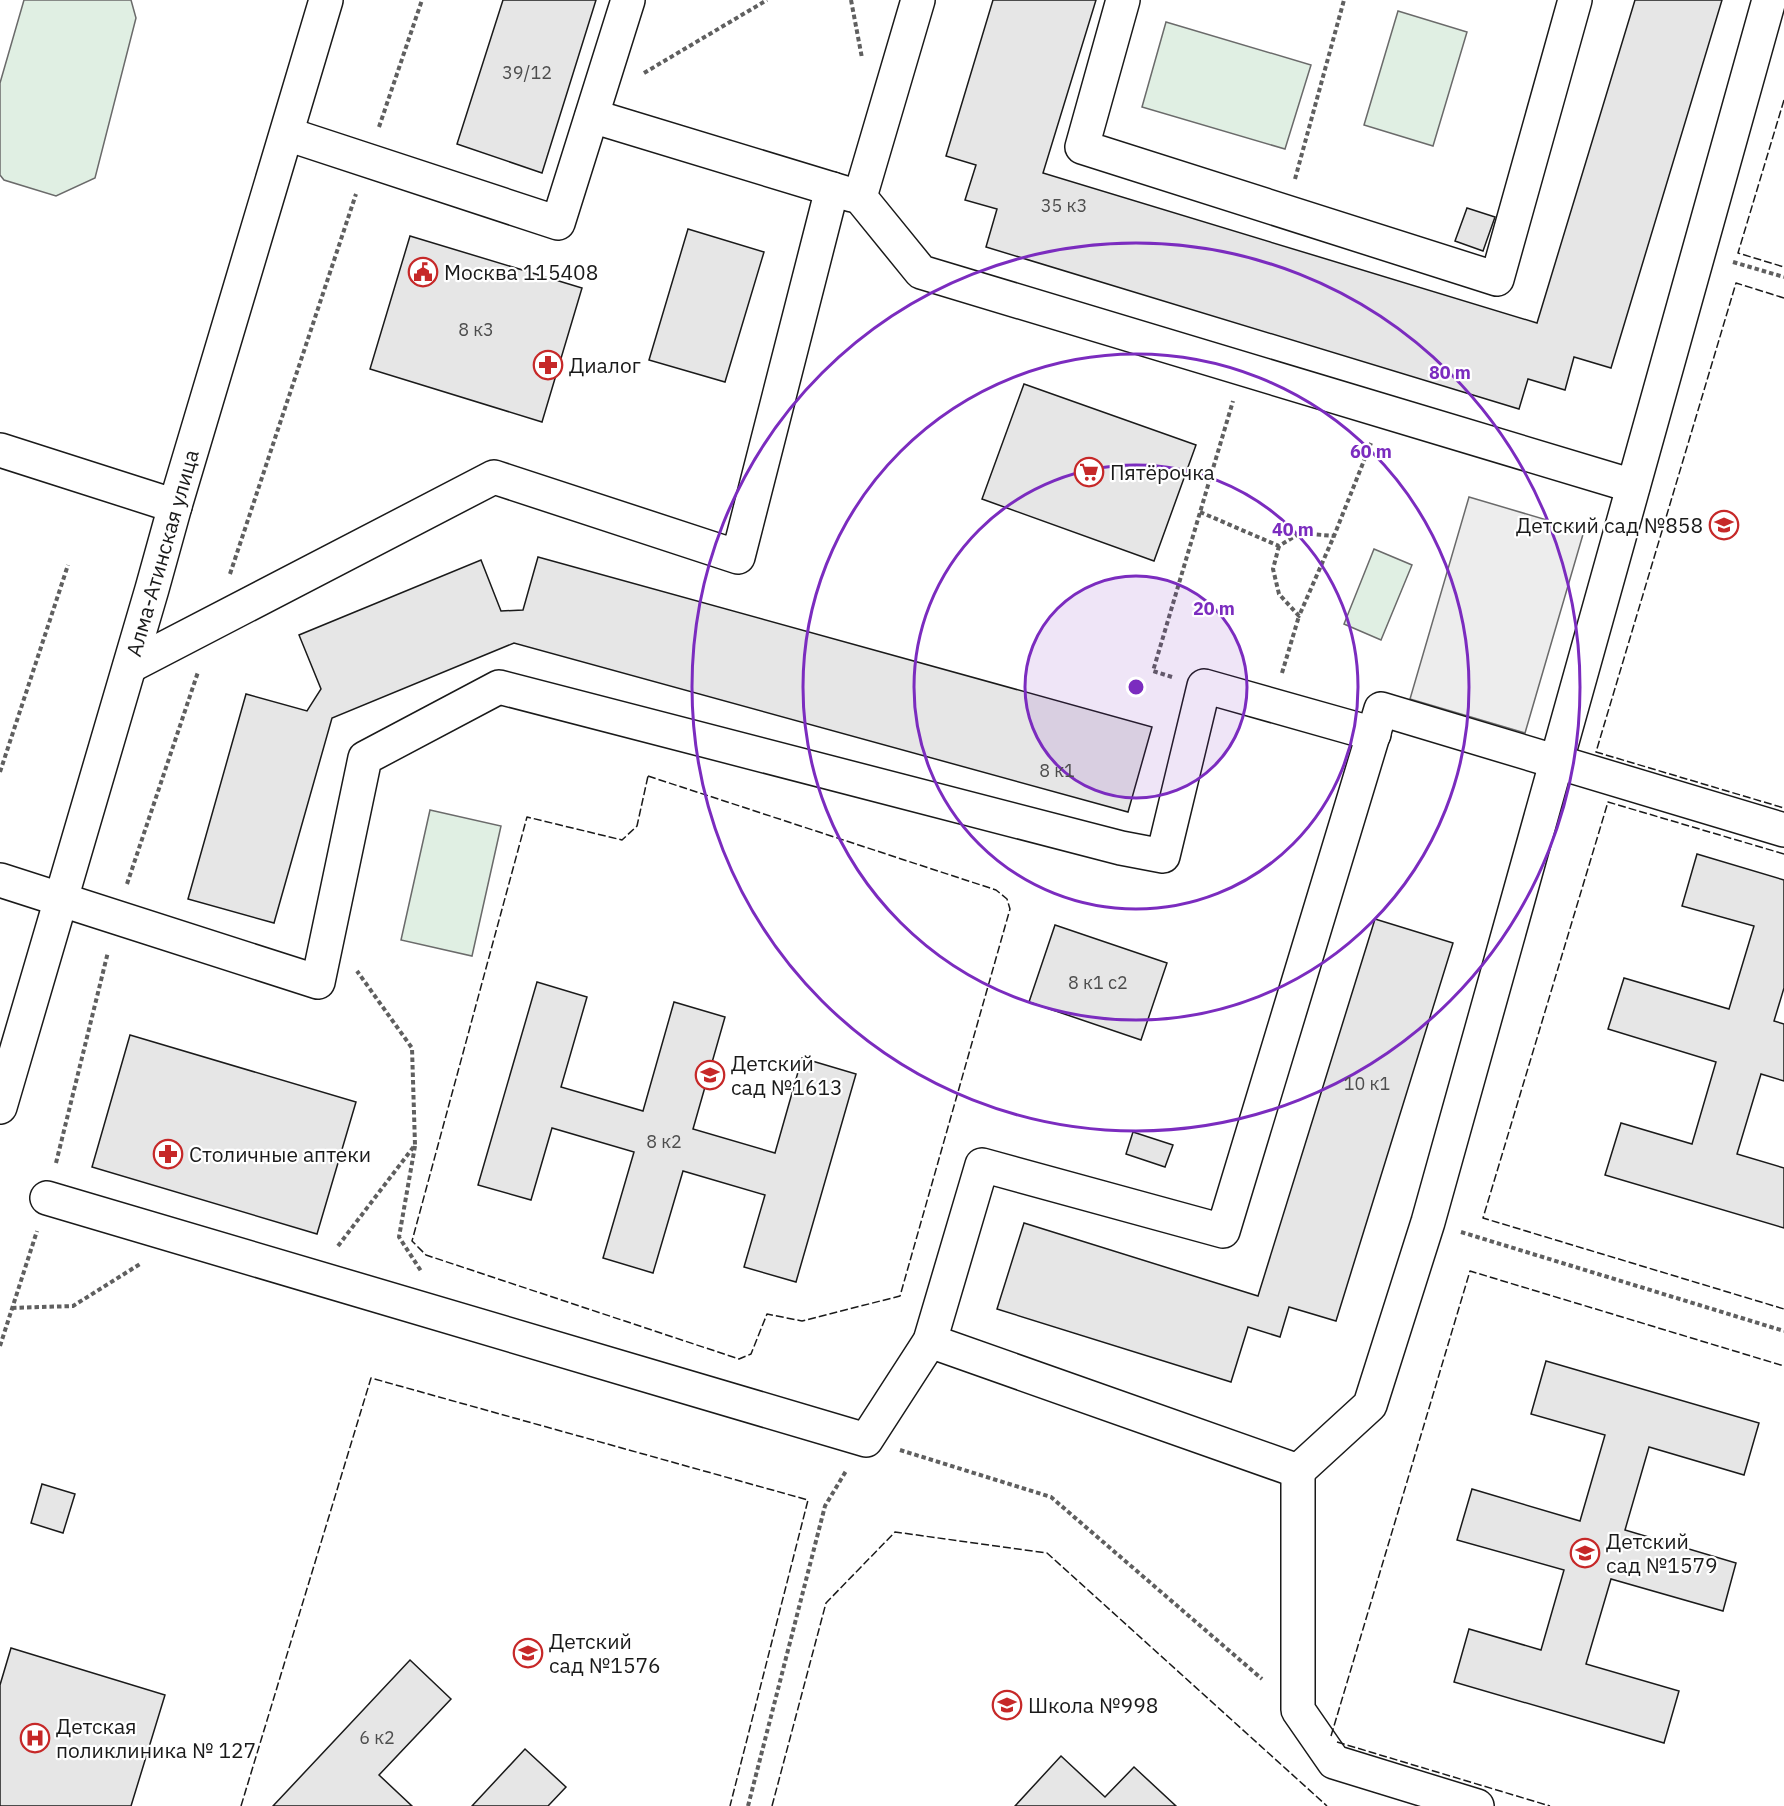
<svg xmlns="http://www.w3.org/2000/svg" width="1784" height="1806" font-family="'IBM Plex Sans',sans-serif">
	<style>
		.green { fill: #e0efe3; stroke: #6a6a6a; stroke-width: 1.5 }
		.parking { fill: #ededed; stroke: #6a6a6a; stroke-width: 1.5 }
		.building { fill: #e6e6e6; stroke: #1a1a1a; stroke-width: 1.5 }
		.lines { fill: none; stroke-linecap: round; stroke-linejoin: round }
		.minor-casing { stroke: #1a1a1a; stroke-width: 36 }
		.path { stroke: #5f5f5f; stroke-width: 4; stroke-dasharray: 4.5 3; stroke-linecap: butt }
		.minor { stroke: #fff; stroke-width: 33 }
		.fence { stroke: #1a1a1a; stroke-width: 1.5; stroke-dasharray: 8 3; stroke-linecap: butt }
		.ring { fill: none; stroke: #7b2cbf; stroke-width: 3 }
		.labels { text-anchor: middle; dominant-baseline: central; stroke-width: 4.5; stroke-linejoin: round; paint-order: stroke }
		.number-label { font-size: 18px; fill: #4d4d4d }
		.poi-label { font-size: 21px; fill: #1a1a1a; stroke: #fff; text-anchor: start }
		.street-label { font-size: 21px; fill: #1a1a1a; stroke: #fff }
		.centre { fill: #7b2cbf; stroke: #fff; stroke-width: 3 }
		.ring-label { font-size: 18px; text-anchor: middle; font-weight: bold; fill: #7b2cbf; stroke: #fff; stroke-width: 4.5; stroke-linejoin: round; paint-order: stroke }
	</style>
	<rect width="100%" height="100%" fill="#fff"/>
	<g class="green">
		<polygon points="24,0 131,0 136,18 95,178 56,196 4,180 0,175 0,83"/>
		<polygon points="1398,11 1467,32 1433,146 1364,125"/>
		<polygon points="1166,22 1311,65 1285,149 1142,107"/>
		<polygon points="1374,549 1412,565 1381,640 1344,624"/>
		<polygon points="430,810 501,826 472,956 401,940"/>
	</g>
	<polygon class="parking" points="1469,497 1584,531 1525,733 1410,699"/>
	<g class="building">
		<polygon points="503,0 596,0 542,173 457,144"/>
		<polygon points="993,0 1096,0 1043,173 1537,323 1635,0 1722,0 1611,368 1574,357 1565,390 1528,379 1519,409 986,247 997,209 965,200 976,165 946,156"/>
		<polygon points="1467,208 1495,217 1483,251 1455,241"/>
		<polygon points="688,229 764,252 725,382 649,360"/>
		<polygon points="410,236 582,288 542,422 370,369"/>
		<polygon points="1024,384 1196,445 1154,561 982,499"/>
		<polygon points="538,557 1152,727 1128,812 514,643 332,718 274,923 188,899 246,694 307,711 321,689 299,635 481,560 501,611 523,610"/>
		<polygon points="1697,854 1784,880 1784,988 1774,1021 1784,1024 1784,1081 1761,1074 1737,1154 1784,1168 1784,1228 1605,1175 1621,1123 1692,1144 1716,1062 1608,1029 1624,978 1729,1009 1754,926 1682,906"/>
		<polygon points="1375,919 1453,943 1336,1321 1289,1307 1280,1337 1248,1327 1231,1382 997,1309 1024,1223 1258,1296"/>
		<polygon points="1055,925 1167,963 1141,1040 1029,1002"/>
		<polygon points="537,982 587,997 561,1087 643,1111 674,1002 725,1017 693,1129 775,1153 802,1058 856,1074 796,1282 744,1267 765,1195 683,1171 653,1273 603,1258 634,1152 552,1128 531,1200 478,1185"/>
		<polygon points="130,1035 356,1102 317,1234 92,1167"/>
		<polygon points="1133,1132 1173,1145 1165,1167 1126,1154"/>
		<polygon points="1546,1361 1759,1423 1744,1475 1649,1447 1625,1530 1736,1563 1723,1611 1611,1579 1586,1664 1679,1691 1664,1743 1454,1682 1469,1629 1541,1650 1564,1570 1457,1540 1472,1489 1580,1521 1605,1435 1531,1414"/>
		<polygon points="42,1484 75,1494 63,1533 31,1523"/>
		<polygon points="11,1648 165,1695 131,1806 0,1806 0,1685"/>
		<polygon points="410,1660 451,1699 379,1775 412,1806 273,1806"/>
		<polygon points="525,1749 566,1787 548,1806 472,1806"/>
		<polygon points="1061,1756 1105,1797 1134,1767 1176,1806 1015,1806"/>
	</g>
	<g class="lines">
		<g class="minor-casing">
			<g id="minor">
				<polyline points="918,0 860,197 921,272 1633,486"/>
				<polyline points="1123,0 1082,147 1497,279 1575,0"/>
				<polyline points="592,116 852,195"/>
				<polyline points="287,134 558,223 628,0"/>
				<polyline points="0,450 175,506"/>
				<polyline points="130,666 494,477 738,557 832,189"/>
				<polyline points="0,880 318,982 365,758 499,687 1121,848 1163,856 1204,686 1374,734"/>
				<polyline points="0,1107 152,589 175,506 326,0"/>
				<polyline points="47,1198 866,1440 930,1341 982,1165 1223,1231 1381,709 1784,830"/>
				<polyline points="930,1341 1298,1471 1370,1405 1428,1222 1769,0"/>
				<polyline points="1298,1471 1298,1710 1334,1762 1477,1806"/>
			</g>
		</g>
		<g class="path">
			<polyline points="851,0 862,58"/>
			<polyline points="644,73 767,0"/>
			<polyline points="379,127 422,0"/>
			<polyline points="1295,179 1344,0"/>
			<polyline points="1733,262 1784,277"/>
			<polyline points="1200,512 1279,546 1300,533 1334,536"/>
			<polyline points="1279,546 1273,569 1279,594 1299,616 1334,536 1371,443"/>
			<polyline points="230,574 356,194"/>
			<polyline points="1282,673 1299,616"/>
			<polyline points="1172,677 1153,671 1233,401"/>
			<polyline points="0,772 68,565"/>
			<polyline points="127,884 198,672"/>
			<polyline points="415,1146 399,1237 421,1271"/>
			<polyline points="56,1163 108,952"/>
			<polyline points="1461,1232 1784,1331"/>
			<polyline points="338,1246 415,1145 412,1048 357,971"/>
			<polyline points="12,1308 73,1306 140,1264"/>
			<polyline points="0,1346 37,1231"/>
			<polyline points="900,1450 1051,1497 1262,1679"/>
			<polyline points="748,1806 825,1506 846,1471"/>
		</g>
		<use href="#minor" class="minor"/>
		<g class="fence">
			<polyline points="1784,100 1738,253 1784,267"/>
			<polyline points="1784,298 1736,283 1596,752 1784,808"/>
			<polygon points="648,776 996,890 1007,899 1010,909 900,1296 802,1321 767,1314 751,1354 739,1359 426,1255 412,1241 527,817 622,840 637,826"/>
			<polyline points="1784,854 1608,802 1483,1218 1784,1309"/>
			<polyline points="1331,1736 1470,1271 1784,1366"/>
			<polyline points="1337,1742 1550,1806"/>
			<polyline points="241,1806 371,1378 808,1500 730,1806"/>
			<polyline points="772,1806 826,1603 895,1532 1047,1553 1327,1806"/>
		</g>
	</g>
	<circle cx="1136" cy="687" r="111" fill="#7b2cbf" fill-opacity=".12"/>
	<g class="ring">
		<circle cx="1136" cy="687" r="111"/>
		<circle cx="1136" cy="687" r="222"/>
		<circle cx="1136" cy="687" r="333"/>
		<circle cx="1136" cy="687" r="444"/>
	</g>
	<defs>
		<g id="civic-ring" transform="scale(1.5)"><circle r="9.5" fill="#fff" stroke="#c62828" stroke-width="1.5"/><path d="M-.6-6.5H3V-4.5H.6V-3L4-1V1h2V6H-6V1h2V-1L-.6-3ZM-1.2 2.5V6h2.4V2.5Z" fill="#c62828"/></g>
		<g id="pharmacy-ring" transform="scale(1.5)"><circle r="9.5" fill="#fff" stroke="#c62828" stroke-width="1.5"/><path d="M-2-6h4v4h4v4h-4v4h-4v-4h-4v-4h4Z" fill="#c62828"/></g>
		<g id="supermarket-ring" transform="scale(1.5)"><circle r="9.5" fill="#fff" stroke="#c62828" stroke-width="1.5"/><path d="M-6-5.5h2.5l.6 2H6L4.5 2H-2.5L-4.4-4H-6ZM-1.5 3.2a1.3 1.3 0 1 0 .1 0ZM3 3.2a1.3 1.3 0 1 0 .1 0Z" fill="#c62828"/></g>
		<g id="school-ring" transform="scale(1.5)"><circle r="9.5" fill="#fff" stroke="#c62828" stroke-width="1.5"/><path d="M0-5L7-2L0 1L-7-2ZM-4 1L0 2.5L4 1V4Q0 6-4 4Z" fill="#c62828"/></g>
		<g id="hospital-ring" transform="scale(1.5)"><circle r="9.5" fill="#fff" stroke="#c62828" stroke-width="1.5"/><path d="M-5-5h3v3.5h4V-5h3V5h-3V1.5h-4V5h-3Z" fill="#c62828"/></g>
	</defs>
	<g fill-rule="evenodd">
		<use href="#civic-ring" x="423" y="272"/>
		<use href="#pharmacy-ring" x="548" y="365"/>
		<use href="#supermarket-ring" x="1089" y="472"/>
		<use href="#school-ring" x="1724" y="525"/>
		<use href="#school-ring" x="710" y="1075"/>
		<use href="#pharmacy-ring" x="168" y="1154"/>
		<use href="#school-ring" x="1585" y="1553"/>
		<use href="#school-ring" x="528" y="1653"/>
		<use href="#school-ring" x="1007" y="1705"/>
		<use href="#hospital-ring" x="35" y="1738"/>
	</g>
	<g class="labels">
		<g class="number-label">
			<text x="527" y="72">39/12</text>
			<text x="1064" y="205">35 к3</text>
			<text x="476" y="329">8 к3</text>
			<text x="1057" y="770">8 к1</text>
			<text x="1098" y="982">8 к1 с2</text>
			<text x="1367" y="1083">10 к1</text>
			<text x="664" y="1141">8 к2</text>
			<text x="377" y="1737">6 к2</text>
		</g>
		<g class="poi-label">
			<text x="444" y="272">Москва 115408</text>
			<text x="569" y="365">Диалог</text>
			<text x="1110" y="472">Пятёрочка</text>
			<text x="1703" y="525" text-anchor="end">Детский сад №858</text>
			<text x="731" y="1063">Детский<tspan x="731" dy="24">сад №1613</tspan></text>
			<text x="189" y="1154">Столичные аптеки</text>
			<text x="1606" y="1541">Детский<tspan x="1606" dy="24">сад №1579</tspan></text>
			<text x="549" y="1641">Детский<tspan x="549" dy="24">сад №1576</tspan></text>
			<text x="1028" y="1705">Школа №998</text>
			<text x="56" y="1726">Детская<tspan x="56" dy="24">поликлиника № 127</tspan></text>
		</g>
		<g class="street-label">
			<text transform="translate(162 553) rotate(-74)">Алма-Атинская улица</text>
		</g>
	</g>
	<circle cx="1136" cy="687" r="9" class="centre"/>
	<g class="ring-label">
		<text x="1450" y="379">80 m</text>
		<text x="1371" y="458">60 m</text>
		<text x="1293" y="536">40 m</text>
		<text x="1214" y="615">20 m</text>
	</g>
</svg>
